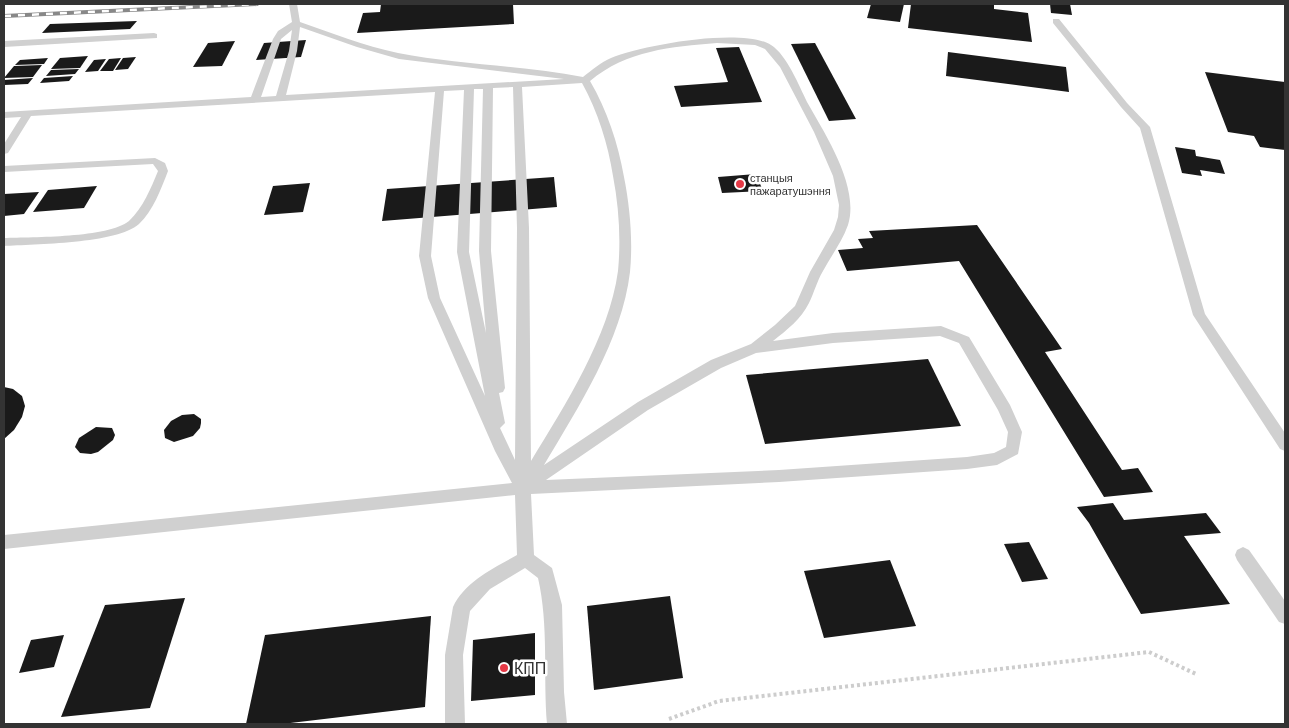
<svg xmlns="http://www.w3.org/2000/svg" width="1289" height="728" font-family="Helvetica,sans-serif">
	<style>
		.building { fill: #1a1a1a }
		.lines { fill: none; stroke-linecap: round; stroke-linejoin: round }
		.path { stroke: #cdcdcd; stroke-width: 4; stroke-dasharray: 3 3; stroke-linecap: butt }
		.lane { fill: #d0d0d0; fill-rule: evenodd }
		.rail-casing { stroke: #888; stroke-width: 4 }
		.rail { stroke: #fff; stroke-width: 2.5; stroke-dasharray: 7; stroke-linecap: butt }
		.poi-dot { fill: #e63946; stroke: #fff; stroke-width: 2 }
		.labels { text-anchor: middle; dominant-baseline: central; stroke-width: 5; stroke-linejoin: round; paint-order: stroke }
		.far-poi-label { font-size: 11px; fill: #333; stroke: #fff; text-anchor: start }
		.near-poi-label { font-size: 16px; fill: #333; stroke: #fff; text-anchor: start }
	</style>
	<rect width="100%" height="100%" fill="#fff"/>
	<g class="building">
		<polygon points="381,4 513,4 514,24 357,33 363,13 380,12"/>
		<polygon points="871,4 904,4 900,22 867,18"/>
		<polygon points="911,4 982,4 994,5 994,9 1028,13 1032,42 908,28"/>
		<polygon points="1050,4 1070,4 1072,15 1051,13"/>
		<polygon points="137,21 130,29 42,33 50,24"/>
		<polygon points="306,40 301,57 256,60 264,43"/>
		<polygon points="235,41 222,66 193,67 208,43"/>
		<polygon points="815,43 856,119 829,121 791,44"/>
		<polygon points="739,47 762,102 681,107 674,86 728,82 716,48"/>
		<polygon points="948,52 1066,67 1069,92 946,76"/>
		<polygon points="88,56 80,68 51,69 60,58"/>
		<polygon points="136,57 128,69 115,70 123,58"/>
		<polygon points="48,58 44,64 15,65 20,60"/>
		<polygon points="121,58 113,71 100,71 109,59"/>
		<polygon points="106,59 98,71 85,72 94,60"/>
		<polygon points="42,65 33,77 4,78 14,66"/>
		<polygon points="79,69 75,74 46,76 51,70"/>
		<polygon points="1205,72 1285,82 1285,150 1260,147 1254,136 1228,132"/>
		<polygon points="73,76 69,81 40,83 44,78"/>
		<polygon points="33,78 28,84 4,85 4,80"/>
		<polygon points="1175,147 1195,150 1196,156 1220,160 1225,174 1200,170 1202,176 1182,173"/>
		<polygon points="756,174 763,191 722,193 718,177"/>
		<polygon points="554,177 557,207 382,221 387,189"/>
		<polygon points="310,183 303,212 264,215 273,186"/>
		<polygon points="97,186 84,208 33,212 48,190"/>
		<polygon points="39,192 24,214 4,216 4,194"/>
		<polygon points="977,225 1062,349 1045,352 1122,470 1138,468 1153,492 1104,497 959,261 847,271 838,250 863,248 858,239 873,238 869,231"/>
		<polygon points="928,359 961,426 765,444 746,375"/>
		<polygon points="4,387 13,389 22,396 25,406 22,417 14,430 4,439"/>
		<polygon points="194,414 201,419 201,423 200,428 193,436 174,442 165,438 164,430 171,421 182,415"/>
		<polygon points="96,427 112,428 115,435 113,440 98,452 91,454 80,453 75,447 79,438"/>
		<polygon points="1113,503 1124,520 1206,513 1221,533 1184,536 1230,604 1141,614 1089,523 1077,507"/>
		<polygon points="1029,542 1048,579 1022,582 1004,544"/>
		<polygon points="890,560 916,626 824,638 804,571"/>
		<polygon points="670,596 683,678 594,690 587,606"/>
		<polygon points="185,598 150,708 61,717 105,605"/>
		<polygon points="431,616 425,707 282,724 246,724 265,635"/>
		<polygon points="535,633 535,695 471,701 473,640"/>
		<polygon points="64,635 54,667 19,673 31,640"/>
	</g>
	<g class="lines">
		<polyline class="path" points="669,719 719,701 1149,652 1196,674"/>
		<g class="lane">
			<path d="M 289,4 L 297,4 L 300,22 C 332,33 364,46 398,53 C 459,65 522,65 583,77 C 592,70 601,62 611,58 C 642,45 742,27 771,45 C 787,55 799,86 807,102 C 825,134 860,187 848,225 C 842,242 831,256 823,271 C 817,281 814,293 809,303 C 801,319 787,330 773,341 L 833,333 L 941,326 L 969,337 L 1010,405 L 1022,432 L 1018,454 L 997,465 L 967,469 L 779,482 L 531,494 L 534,555 L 552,568 L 562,605 L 564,692 L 567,724 L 547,724 C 543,676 549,626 538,578 L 525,568 L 490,589 L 470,611 L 463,655 L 465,724 L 445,724 L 445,655 L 453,607 C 465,581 494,568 517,555 L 515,495 L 4,549 L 4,535 L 512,483 L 495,451 L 428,298 L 419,256 L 435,92 L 31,116 L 8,153 L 4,154 L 4,144 L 21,117 L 4,118 L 4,112 L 251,97 L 273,39 L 278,31 L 292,22 ZM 300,27 L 357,47 L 399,59 L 564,79 L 286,95 L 297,51 ZM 292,30 L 289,51 L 276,96 L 261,97 L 281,39 ZM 717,43 L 755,45 L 765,49 L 780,67 L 814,132 L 833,176 L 839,205 L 838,217 L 834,230 L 810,272 L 795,306 L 775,325 L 751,344 L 711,360 L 638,402 L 544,465 C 578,408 622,340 630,272 C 633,241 630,207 624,177 C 618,143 607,110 590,81 C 627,50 671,47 717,43 ZM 582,83 C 598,112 608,144 613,176 C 619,207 621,240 618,271 C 609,337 565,405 531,461 L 529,228 L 522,87 ZM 513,87 L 517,228 L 515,460 L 500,428 L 505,423 L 499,393 L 503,392 L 505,388 L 491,251 L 493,88 ZM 474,89 L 483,89 L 479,251 L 486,333 L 469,252 ZM 464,90 L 457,252 L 485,396 L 440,298 L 431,256 L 444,91 ZM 940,336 L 959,343 L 998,410 L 1008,432 L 1006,447 L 994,453 L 967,457 L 779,470 L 546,480 L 648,410 L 721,368 L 756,353 L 833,343 Z"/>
			<polygon points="1053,19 1059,19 1127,103 1150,127 1205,314 1285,433 1285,451 1280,449 1193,315 1140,128 1121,107 1053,23"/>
			<polygon points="154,33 157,34 157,38 4,47 4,41"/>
			<path d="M 155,158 L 165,163 L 168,171 C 161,189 153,211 139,224 C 117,244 34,244 4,246 L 4,238 C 33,237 108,238 129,221 C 143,208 151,188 158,171 L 153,164 L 4,172 L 4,166 Z"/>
			<polygon points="1243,547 1249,550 1285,601 1285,624 1279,622 1237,560 1235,555 1237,550"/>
		</g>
		<g class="rail-casing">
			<polyline id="rail" points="4,16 257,4"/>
		</g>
		<use href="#rail" class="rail"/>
	</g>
	<g class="poi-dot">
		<circle cx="740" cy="184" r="5"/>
		<circle cx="504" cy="668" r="5"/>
	</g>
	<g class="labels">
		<g class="far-poi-label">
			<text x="750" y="178">станцыя<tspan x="750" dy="13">пажаратушэння</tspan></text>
		</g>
		<g class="near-poi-label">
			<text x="514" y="668">КПП</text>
		</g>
	</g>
	<rect width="1289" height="728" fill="none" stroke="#333333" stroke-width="10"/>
</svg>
